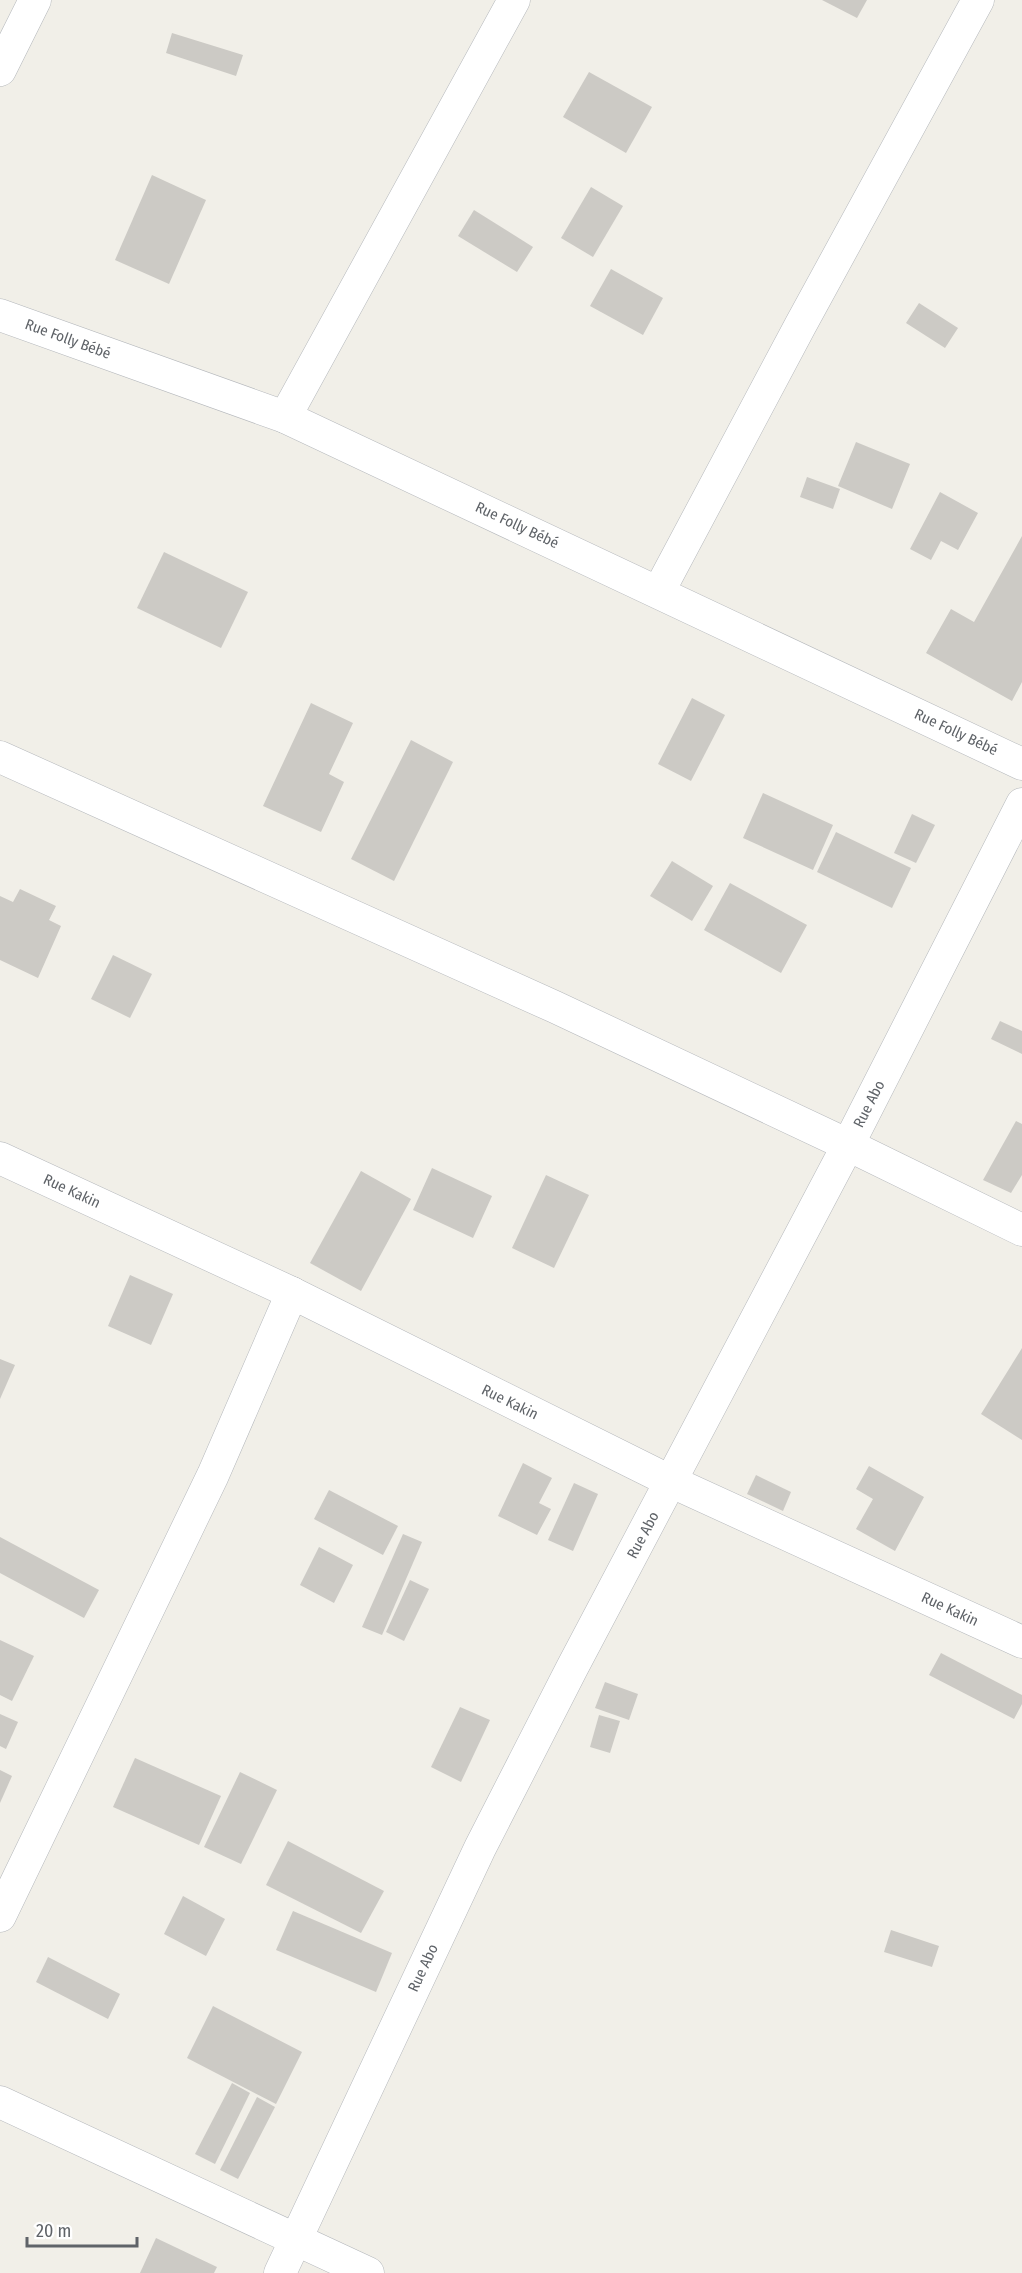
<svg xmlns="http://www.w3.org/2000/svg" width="1022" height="2273" font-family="'Fira Sans Condensed',sans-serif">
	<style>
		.building { fill: #cccac5 }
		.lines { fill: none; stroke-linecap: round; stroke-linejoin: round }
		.street-casing { stroke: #b5b8bc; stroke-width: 33 }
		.street { stroke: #fff; stroke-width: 32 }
		.labels { text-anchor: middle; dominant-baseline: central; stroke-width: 6; stroke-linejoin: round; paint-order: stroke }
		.street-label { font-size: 15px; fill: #5f6368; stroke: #fff }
	</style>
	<rect width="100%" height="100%" fill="#f1efe8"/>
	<g class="building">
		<polygon points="822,0 867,0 857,18"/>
		<polygon points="172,33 243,55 236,76 166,53"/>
		<polygon points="589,72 652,107 626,153 563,117"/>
		<polygon points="152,175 206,200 169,284 115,260"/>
		<polygon points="591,187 623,206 593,257 561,238"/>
		<polygon points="474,210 533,247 517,272 458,236"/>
		<polygon points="611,269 663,298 643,335 590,306"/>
		<polygon points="919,303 958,328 945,348 906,323"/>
		<polygon points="856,442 910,464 892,509 838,486"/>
		<polygon points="807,477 840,489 833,509 800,497"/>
		<polygon points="940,492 978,513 958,550 941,541 931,560 910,549"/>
		<polygon points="1022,536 1022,682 1012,701 926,653 951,609 974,622"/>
		<polygon points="164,552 248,592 221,648 137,608"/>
		<polygon points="692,698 725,715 691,781 658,764"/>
		<polygon points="311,703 353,723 329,774 344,782 321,832 263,806"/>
		<polygon points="411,740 453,762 394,881 351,859"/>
		<polygon points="763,793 833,825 813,870 743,838"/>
		<polygon points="912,814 935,825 916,863 894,853"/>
		<polygon points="836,832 911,868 892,908 817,872"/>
		<polygon points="672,861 713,886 692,921 650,896"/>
		<polygon points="730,883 807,925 781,973 704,930"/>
		<polygon points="20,889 56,906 49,920 61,926 38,978 0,960 0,896 13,902"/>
		<polygon points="113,955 152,974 130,1018 91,999"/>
		<polygon points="1000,1021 1022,1031 1022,1054 991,1039"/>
		<polygon points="1016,1121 1022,1124 1022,1175 1011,1193 983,1180"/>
		<polygon points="432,1168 492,1196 473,1238 413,1210"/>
		<polygon points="361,1171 411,1199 361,1291 310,1263"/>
		<polygon points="546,1175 589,1195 554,1268 512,1248"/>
		<polygon points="130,1275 173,1294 151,1345 108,1326"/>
		<polygon points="1022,1348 1022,1440 981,1414"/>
		<polygon points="0,1359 15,1365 0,1399"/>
		<polygon points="523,1463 552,1478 539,1503 551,1509 537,1535 498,1516"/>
		<polygon points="869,1466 924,1497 895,1551 856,1529 873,1499 856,1489"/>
		<polygon points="756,1475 791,1492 783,1511 747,1494"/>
		<polygon points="574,1483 598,1494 573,1551 548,1540"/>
		<polygon points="329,1490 398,1526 383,1555 314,1519"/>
		<polygon points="403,1534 422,1542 382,1635 362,1627"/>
		<polygon points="0,1537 99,1590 84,1618 0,1573"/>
		<polygon points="319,1547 353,1565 334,1603 300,1585"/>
		<polygon points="410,1580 429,1589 404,1641 386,1632"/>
		<polygon points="0,1640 34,1656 12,1701 0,1695"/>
		<polygon points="941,1653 1022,1695 1022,1704 1014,1719 929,1675"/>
		<polygon points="605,1682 638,1694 629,1720 595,1708"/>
		<polygon points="460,1707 490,1720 461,1782 431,1767"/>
		<polygon points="0,1714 18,1722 6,1749 0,1746"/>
		<polygon points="599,1715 620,1721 610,1753 590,1747"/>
		<polygon points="135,1758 221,1796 199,1845 113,1807"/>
		<polygon points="0,1770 12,1776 0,1803"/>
		<polygon points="240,1772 277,1790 241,1864 204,1847"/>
		<polygon points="288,1841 384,1891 361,1933 266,1885"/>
		<polygon points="183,1896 225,1919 206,1956 164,1934"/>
		<polygon points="293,1911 392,1953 376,1992 276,1950"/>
		<polygon points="891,1930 939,1946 932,1967 884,1952"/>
		<polygon points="48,1957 120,1994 108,2019 36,1982"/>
		<polygon points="213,2006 302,2052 276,2104 187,2058"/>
		<polygon points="232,2083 250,2093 215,2164 195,2154"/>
		<polygon points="257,2097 275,2107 238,2179 220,2170"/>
		<polygon points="156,2238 217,2267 214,2273 140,2273"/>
	</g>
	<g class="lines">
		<g class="street-casing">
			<g id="street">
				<polyline points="0,70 35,0"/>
				<polyline points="0,315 285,417 1022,764"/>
				<polyline points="285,417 514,0"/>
				<polyline points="659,591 800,326 978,0"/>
				<polyline points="0,757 555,1007 848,1145 1022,1230"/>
				<polyline points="0,1158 292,1293 672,1482 1022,1642"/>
				<polyline points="0,1916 213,1475 292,1293"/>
				<polyline points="0,2102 368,2273"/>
				<polyline points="280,2273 480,1848 572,1668 848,1145 1022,804"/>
			</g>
		</g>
		<use href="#street" class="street"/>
	</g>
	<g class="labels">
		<g class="street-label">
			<text transform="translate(68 339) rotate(20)">Rue Folly Bébé</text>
			<text transform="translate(517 525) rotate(25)">Rue Folly Bébé</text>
			<text transform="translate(956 732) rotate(25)">Rue Folly Bébé</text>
			<text transform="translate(869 1104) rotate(-63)">Rue Abo</text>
			<text transform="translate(72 1191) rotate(25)">Rue Kakin</text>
			<text transform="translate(510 1402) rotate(26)">Rue Kakin</text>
			<text transform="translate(643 1535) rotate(-62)">Rue Abo</text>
			<text transform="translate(950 1609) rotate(25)">Rue Kakin</text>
			<text transform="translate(423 1968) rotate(-65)">Rue Abo</text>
		</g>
	</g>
	<path d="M27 2237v9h110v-9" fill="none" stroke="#5f6368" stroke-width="3"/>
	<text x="36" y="2237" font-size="18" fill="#5f6368" stroke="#ffffff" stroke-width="4.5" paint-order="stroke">20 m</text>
</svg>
